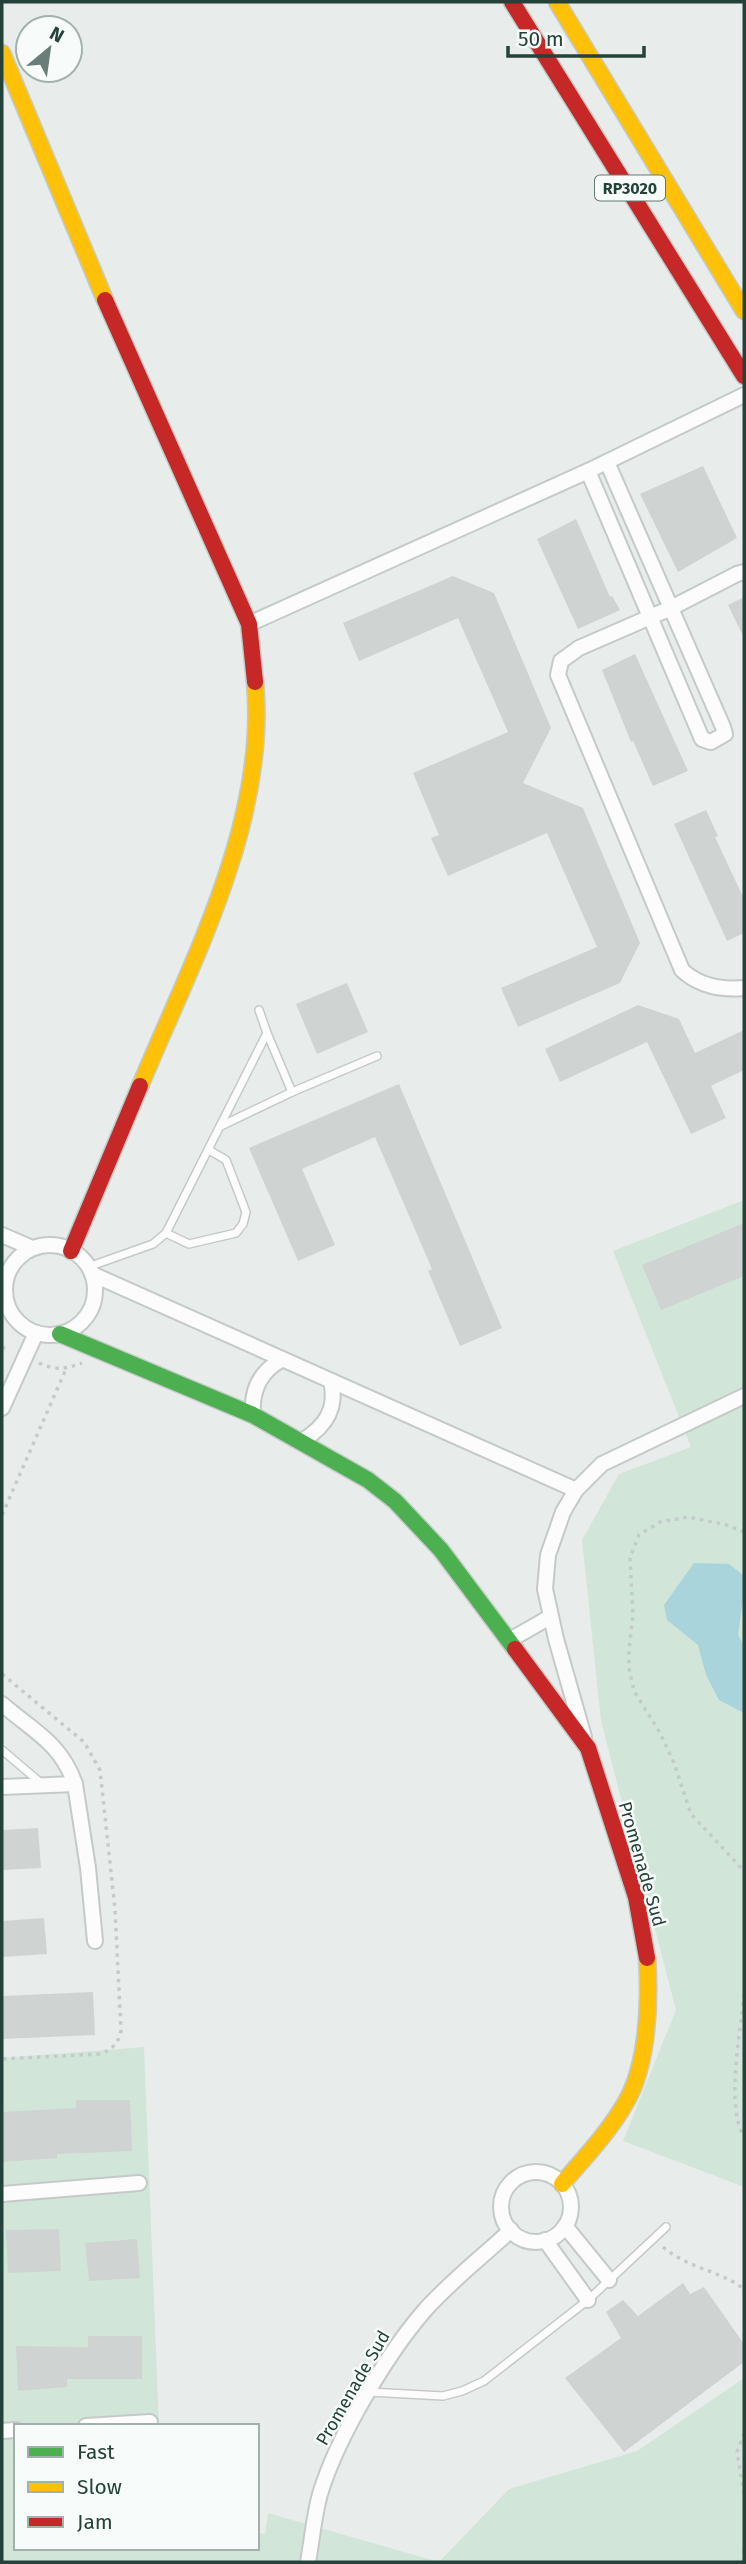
<svg xmlns="http://www.w3.org/2000/svg" width="746" height="2564" font-family="'Fira Sans',sans-serif">
	<style>
		.green { fill: #d1e6d8 }
		.water { fill: #a9d4db }
		.building { fill: #cfd4d2 }
		.lines { fill: none; stroke-linecap: round; stroke-linejoin: round }
		.lane-casing { stroke: #c5cac8; stroke-width: 10 }
		.street-casing { stroke: #c5cac8; stroke-width: 18 }
		.fast-casing { stroke: #c3cbc8; stroke-width: 19 }
		.slow-casing { stroke: #c3cbc8; stroke-width: 19 }
		.jam-casing { stroke: #c3cbc8; stroke-width: 19 }
		.path { stroke: #c3ccca; stroke-width: 3.5; stroke-dasharray: 3.5 5; stroke-linecap: butt }
		.lane { stroke: #fcfcfc; stroke-width: 7 }
		.street { stroke: #fcfcfc; stroke-width: 14 }
		.fast { stroke: #4caf50; stroke-width: 16 }
		.slow { stroke: #ffc107; stroke-width: 16 }
		.jam { stroke: #c62828; stroke-width: 16 }
		.labels { text-anchor: middle; dominant-baseline: central; stroke-width: 5; stroke-linejoin: round; paint-order: stroke }
		.shield { fill: #f7fbf9; stroke: #637a73; stroke-width: 2 }
		.shield-label { font-size: 16px; font-weight: bold; fill: #24423a }
		.street-label { font-size: 18px; fill: #24423a; stroke: #f7fbf9 }
	</style>
	<rect width="100%" height="100%" fill="#e8edeb"/>
	<g class="green">
		<polygon points="744,1200 744,2187 623,2141 676,2010 601,1721 582,1540 619,1474 691,1447 613,1251"/>
		<polygon points="144,2047 159,2426 16,2426 16,2548 257,2548 257,2532 265,2534 268,2513 439,2562 509,2489 637,2451 744,2378 744,2562 2,2562 2,2058"/>
	</g>
	<polygon class="water" points="694,1563 729,1564 744,1576 744,1593 738,1635 744,1645 744,1713 719,1700 706,1675 698,1645 667,1620 664,1605"/>
	<g class="building">
		<polygon points="703,466 737,538 678,572 640,494"/>
		<polygon points="576,519 610,597 612,596 620,610 578,629 537,539"/>
		<polygon points="453,576 494,593 551,728 523,783 583,808 640,943 620,983 518,1027 501,988 597,947 547,833 448,876 431,838 439,835 413,773 508,732 458,618 359,661 343,623"/>
		<polygon points="744,597 744,638 728,605"/>
		<polygon points="635,654 688,771 653,786 633,741 631,742 602,670"/>
		<polygon points="706,810 718,836 715,837 744,899 744,933 727,941 674,824"/>
		<polygon points="347,983 368,1032 317,1054 296,1004"/>
		<polygon points="638,1005 679,1019 695,1053 744,1030 744,1070 711,1086 726,1118 691,1134 647,1042 560,1082 545,1049"/>
		<polygon points="399,1084 502,1328 460,1346 428,1271 432,1269 375,1137 302,1169 335,1245 298,1261 249,1148"/>
		<polygon points="744,1223 744,1276 661,1310 642,1265"/>
		<polygon points="38,1828 41,1868 2,1870 2,1830"/>
		<polygon points="44,1918 47,1954 2,1957 2,1921"/>
		<polygon points="93,1992 95,2035 2,2039 2,1996"/>
		<polygon points="76,2100 130,2100 132,2151 57,2154 57,2158 2,2162 2,2112 76,2108"/>
		<polygon points="59,2229 61,2271 8,2273 6,2230"/>
		<polygon points="137,2239 140,2278 89,2281 85,2243"/>
		<polygon points="683,2283 690,2294 704,2287 744,2344 744,2362 624,2452 565,2378 621,2338 606,2312 623,2300 638,2316"/>
		<polygon points="88,2336 142,2336 142,2379 67,2379 67,2387 18,2391 16,2346 88,2347"/>
	</g>
	<g class="lines">
		<g class="lane-casing">
			<g id="lane">
				<polyline points="267,1033 292,1092"/>
				<polyline points="221,1126 292,1092 377,1056"/>
				<polyline points="166,1233 189,1244 236,1233 243,1224 246,1212 226,1160 209,1150"/>
				<polyline points="88,1267 153,1244 166,1233 267,1033 259,1010"/>
				<polyline points="2,1750 41,1783"/>
				<polyline points="369,2392 443,2396 462,2391 484,2381 588,2300 666,2227"/>
			</g>
		</g>
		<g class="street-casing">
			<g id="street">
				<polyline points="588,471 702,739 711,742 725,734 723,727 607,462"/>
				<path d="M 744,572 L 737,574 L 671,608 L 579,648 L 561,661 L 558,675 L 682,970 C 699,986 722,990 744,988"/>
				<polyline points="249,624 588,471 744,395"/>
				<polyline points="2,1235 32,1248"/>
				<circle cx="50" cy="1290" r="45"/>
				<polyline points="92,1274 576,1490"/>
				<polyline points="2,1408 36,1333"/>
				<path d="M 253,1415 C 251,1391 260,1372 281,1360"/>
				<path d="M 302,1441 C 325,1427 338,1409 331,1381"/>
				<polyline points="508,1641 550,1617"/>
				<path d="M 2,1704 C 33,1731 61,1743 75,1784 L 88,1868 L 95,1941"/>
				<polyline points="584,1737 556,1639 545,1589 548,1555 563,1512 576,1490 602,1464 744,1396"/>
				<polyline points="2,1787 75,1784"/>
				<circle cx="536" cy="2207" r="35"/>
				<polyline points="2,2194 139,2183"/>
				<polyline points="565,2226 609,2280"/>
				<polyline points="545,2240 588,2300"/>
				<polyline points="86,2426 150,2422"/>
				<polyline points="2,2431 16,2430"/>
				<path d="M 308,2562 C 312,2540 314,2516 320,2494 C 337,2438 386,2355 425,2310 C 451,2281 482,2257 511,2230"/>
			</g>
		</g>
		<g class="fast-casing">
			<polyline id="fast" points="60,1334 253,1415 368,1480 395,1501 441,1550 515,1649"/>
		</g>
		<g class="slow-casing">
			<g id="slow">
				<polyline points="557,2 744,311"/>
				<polyline points="2,53 105,300"/>
				<path d="M 140,1086 C 192,961 268,821 255,682"/>
				<path d="M 562,2184 C 584,2158 609,2132 626,2102 C 648,2064 650,2001 647,1958"/>
			</g>
		</g>
		<g class="jam-casing">
			<g id="jam">
				<polyline points="512,2 744,376"/>
				<polyline points="105,300 249,624 255,682"/>
				<polyline points="71,1251 140,1086"/>
				<polyline points="515,1649 588,1748 636,1897 647,1958"/>
			</g>
		</g>
		<g class="path">
			<polyline points="2,1347 6,1349"/>
			<path d="M 39,1363 C 56,1371 65,1369 82,1363"/>
			<polyline points="2,1515 66,1369"/>
			<polyline points="744,1532 727,1525 688,1517 660,1522 639,1535 630,1558 633,1615 629,1649 629,1668 634,1691 660,1733 674,1763 691,1814 744,1871"/>
			<path d="M 2,1674 L 84,1742 L 100,1770 L 115,1909 L 121,2031 C 118,2044 112,2050 99,2054 L 2,2059"/>
			<path d="M 744,1994 C 741,2032 725,2105 744,2137"/>
			<path d="M 663,2247 C 687,2268 719,2270 744,2289"/>
			<polyline points="744,2433 737,2452 744,2494"/>
			<polyline points="743,2562 744,2547"/>
		</g>
		<use href="#lane" class="lane"/>
		<use href="#street" class="street"/>
		<use href="#fast" class="fast"/>
		<use href="#slow" class="slow"/>
		<use href="#jam" class="jam"/>
	</g>
	<g class="labels">
		<rect class="shield" x="595" y="175.5" width="70" height="25" rx="5"/>
		<g class="shield-label">
			<text x="630" y="188">RP3020</text>
		</g>
		<g class="street-label">
			<text transform="translate(642 1864) rotate(74)">Promenade Sud</text>
			<text transform="translate(353 2388) rotate(-60)">Promenade Sud</text>
		</g>
	</g>
	<rect width="746" height="2564" fill="none" stroke="#24423a" stroke-width="7"/>
	<rect x="14" y="2424" width="245" height="126" fill="#f7fbf9" stroke="#a3b1ad" stroke-width="2"/>
	<rect x="28" y="2447" width="35" height="10" fill="#4caf50" stroke="#a3b1ad" stroke-width="2"/>
	<text x="77" y="2459" font-size="21" fill="#24423a">Fast</text>
	<rect x="28" y="2482" width="35" height="10" fill="#ffc107" stroke="#a3b1ad" stroke-width="2"/>
	<text x="77" y="2494" font-size="21" fill="#24423a">Slow</text>
	<rect x="28" y="2517" width="35" height="10" fill="#c62828" stroke="#a3b1ad" stroke-width="2"/>
	<text x="77" y="2529" font-size="21" fill="#24423a">Jam</text>
	<g transform="translate(49 49) rotate(29)"><circle r="33" fill="#f7fbf9" stroke="#a3b1ad" stroke-width="2"/>
	<path d="M0-5L12 26L0 18L-12 26Z" fill="#697e78"/>
	<text y="-10" font-size="19" font-weight="bold" text-anchor="middle" fill="#24423a">N</text>
	</g>
	<path d="M508 46v10h136v-10" fill="none" stroke="#24423a" stroke-width="3.5"/>
	<text x="518" y="46" font-size="21" fill="#24423a" stroke="#f7fbf9" stroke-width="5" paint-order="stroke">50 m</text>
</svg>
